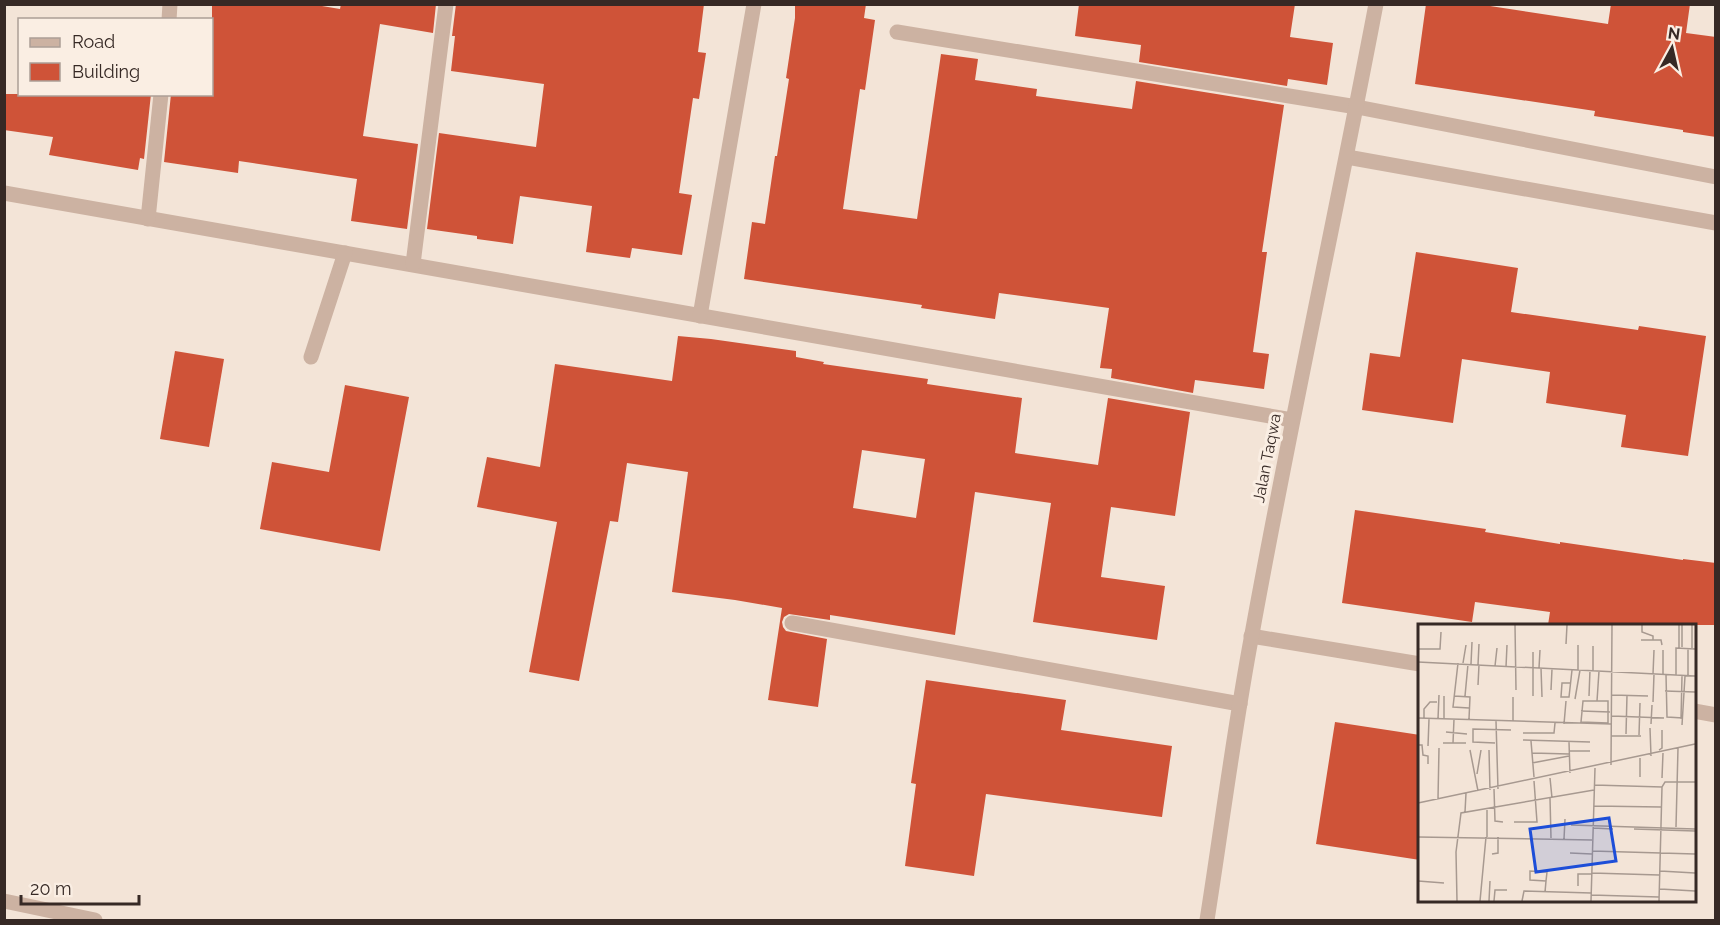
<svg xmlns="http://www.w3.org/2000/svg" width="1720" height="925" font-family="Raleway,sans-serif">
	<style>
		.building { fill: #cf5338; fill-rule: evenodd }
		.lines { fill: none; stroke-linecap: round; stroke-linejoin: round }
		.minor { stroke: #ccb2a2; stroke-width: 15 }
		.labels { text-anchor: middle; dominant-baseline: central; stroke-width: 6; stroke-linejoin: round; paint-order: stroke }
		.street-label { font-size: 16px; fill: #362925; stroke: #faeee3 }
		.inset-road { fill: none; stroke: #a79990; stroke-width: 1.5 }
		.view { fill: #1d4ed8; fill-opacity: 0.15; stroke: #1d4ed8; stroke-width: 3 }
		.inset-edge { fill: none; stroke: #362925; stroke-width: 3 }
	</style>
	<rect width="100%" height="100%" fill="#f3e4d7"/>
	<g class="building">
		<polygon points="212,4 310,4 340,9 341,4 436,4 433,33 380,24 363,136 418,144 407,229 351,221 357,179 239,161 238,173 164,162 171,94 212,94"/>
		<polygon points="456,4 704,4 698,52 706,53 699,99 693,98 679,193 692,195 682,255 632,248 630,258 586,252 592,206 520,196 513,244 477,239 477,236 427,229 439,133 536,147 544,84 451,71 455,36 452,36"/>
		<polygon points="795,4 866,4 864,18 875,20 865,90 860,89 843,209 917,219 941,54 978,59 975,80 1037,89 1036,96 1132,109 1136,81 1284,105 1262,252 1267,252 1253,352 1269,354 1264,389 1195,380 1193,393 1111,378 1112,369 1100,368 1109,308 999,293 995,319 921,308 922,305 744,279 752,222 765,224 775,156 777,156 789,79 786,78 795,18"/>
		<polygon points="1079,4 1295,4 1290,37 1333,43 1327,85 1288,79 1287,86 1139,62 1141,45 1075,36"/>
		<polygon points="1426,4 1477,4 1608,24 1611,4 1690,4 1686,33 1716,37 1716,137 1683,132 1683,130 1594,116 1595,111 1415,84"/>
		<polygon points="4,94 151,94 144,159 140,158 138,170 49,155 53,137 4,130"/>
		<polygon points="1416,252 1518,268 1511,312 1638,330 1639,326 1706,336 1688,456 1621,447 1626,415 1546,403 1550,372 1462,359 1453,423 1362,410 1370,353 1400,357"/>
		<path d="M 678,336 L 711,339 L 796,351 L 796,357 L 824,362 L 823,364 L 928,379 L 927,384 L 1022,398 L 1015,453 L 1098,465 L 1108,398 L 1190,412 L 1175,516 L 1111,507 L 1101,577 L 1165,586 L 1157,640 L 1033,622 L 1051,503 L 975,492 L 955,635 L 843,617 L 830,615 L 830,620 L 789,614 L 784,617 L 782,622 L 783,627 L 786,631 L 827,639 L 818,707 L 768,700 L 782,608 L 735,600 L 672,592 L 688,472 L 627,463 L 618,522 L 610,521 L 579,681 L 529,672 L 557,522 L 477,507 L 487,457 L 540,467 L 555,364 L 672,381 ZM 862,450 L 925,459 L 916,518 L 853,508 Z"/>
		<polygon points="175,351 224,359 209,447 160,439"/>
		<polygon points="345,385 409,397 380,551 260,529 272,462 329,472"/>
		<polygon points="1355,510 1486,529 1485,532 1560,544 1560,542 1683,560 1683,559 1716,563 1716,625 1548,625 1550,612 1475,602 1472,622 1342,603"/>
		<polygon points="926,680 1066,700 1061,730 1172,746 1162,817 986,794 974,876 905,866 916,784 911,783"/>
		<polygon points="1335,722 1420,735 1420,860 1316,844"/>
	</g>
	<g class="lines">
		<g class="minor">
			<polyline points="169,20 170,4"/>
			<polyline points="897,32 1357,107 1716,177"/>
			<polyline points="1347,157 1716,223"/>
			<polyline points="4,193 1292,420"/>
			<polyline points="148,219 161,94"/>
			<polyline points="413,264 446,4"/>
			<polyline points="700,316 754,4"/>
			<polyline points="311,357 345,253"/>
			<polyline points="792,623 1240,704"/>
			<polyline points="1251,636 1420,664"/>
			<polyline points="1694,711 1716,715"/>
			<polyline points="4,901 95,920"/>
			<path d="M 1207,920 C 1222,825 1234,729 1252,634 C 1290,423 1336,215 1376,4"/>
		</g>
	</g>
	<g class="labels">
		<g class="street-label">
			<text transform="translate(1267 458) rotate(-79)">Jalan Taqwa</text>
		</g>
	</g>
	<g transform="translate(1418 624)">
		<rect width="278" height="278" fill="#f3e4d7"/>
		<path class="inset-road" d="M 97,1 L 98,66M 224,1 L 224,8 L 235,12 L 235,16M 261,1 L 261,24M 223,16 L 243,16 L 244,21M 148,20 L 149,1M 264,23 L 264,1M 274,24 L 274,1M 0,25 L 22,25 L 23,8M 245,26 L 245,51M 115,28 L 115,72M 0,38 L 277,52M 40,39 L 35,83 L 51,84M 45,39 L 48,21M 53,40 L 54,18M 60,41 L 61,20M 77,42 L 79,24M 88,43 L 89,21M 121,44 L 122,26M 123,44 L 124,73M 160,46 L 160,21M 175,47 L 175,22M 235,50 L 236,26M 248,51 L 249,93 L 265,94M 258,52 L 258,24 L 277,25M 270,52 L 270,24M 152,59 L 144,59 L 143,73 L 151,73 L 154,46M 60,61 L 61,41M 133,66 L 134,45M 247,67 L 277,68M 194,71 L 230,72M 36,72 L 52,73 L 51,95M 47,72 L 50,40M 171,72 L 172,46M 157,75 L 162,46M 165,77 L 190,77 L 190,99 L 163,98 ZM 179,77 L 181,47M 235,78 L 236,50M 163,87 L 192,88M 194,92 L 246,94M 0,94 L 193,100M 6,94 L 6,85 L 12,78 L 19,78M 20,95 L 21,71M 26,95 L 26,72M 263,95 L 264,52M 78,97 L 80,165M 95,98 L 95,73M 146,100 L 148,77M 233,100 L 234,81M 264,101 L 267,52M 232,104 L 233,132M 28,108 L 49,110M 105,109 L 136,109 L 137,99M 208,110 L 209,71M 221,111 L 222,79M 193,112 L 223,112M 105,116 L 172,118M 113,117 L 116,153M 151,118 L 152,149M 25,119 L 48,119M 35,119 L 36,95M 77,119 L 55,118 L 55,105 L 93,106M 0,121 L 4,121 L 5,131 L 10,132 L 10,140M 10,122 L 11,95M 52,126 L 60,167M 71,126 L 72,166M 241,126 L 244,124 L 244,106M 151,127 L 172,127M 114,129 L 151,130M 222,134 L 222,153M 114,139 L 151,132M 193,141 L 194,1M 59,150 L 63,126M 132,154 L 134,174M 244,154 L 245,129M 176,161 L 244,163 L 247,158 L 277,158M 76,165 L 77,197 L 85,198M 132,174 L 133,214M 20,175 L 21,124M 0,179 L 277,120M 176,182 L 243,183M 69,186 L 69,213M 47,188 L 48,169M 96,198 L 119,198 L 116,157M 153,201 L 277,205M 258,203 L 260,124M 175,204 L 195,205M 216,205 L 277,207M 0,213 L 174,216M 146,215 L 147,195M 174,227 L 277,230M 152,229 L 174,230M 74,230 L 80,229 L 80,213M 242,247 L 277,249M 174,249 L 241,251M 0,257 L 26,259M 160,262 L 160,250 L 174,250M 242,265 L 277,267M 127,268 L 128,257 L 129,248 L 112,247 L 112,256 L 128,257M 173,271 L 241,273M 39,277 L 38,228 L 43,189 L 176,166M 62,277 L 68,213M 71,277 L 72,257M 76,277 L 77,266 L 89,266M 104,277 L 106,267 L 173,269M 173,277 L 177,144M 241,277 L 244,163"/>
		<path class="view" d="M 191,194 L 198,237 L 118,248 L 112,205 Z"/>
		<rect width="278" height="278" class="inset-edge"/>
	</g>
	<rect width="1720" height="925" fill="none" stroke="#362925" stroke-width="12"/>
	<rect x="18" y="18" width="195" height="78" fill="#faeee3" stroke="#ac9f97" stroke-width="1.5"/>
	<rect x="30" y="38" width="30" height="9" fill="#ccb2a2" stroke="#ac9f97" stroke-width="1.5"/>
	<text x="72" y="48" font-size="18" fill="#362925">Road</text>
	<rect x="30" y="63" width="30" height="18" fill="#cf5338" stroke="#ac9f97" stroke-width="1.5"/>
	<text x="72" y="78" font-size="18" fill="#362925">Building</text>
	<g transform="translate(1672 48) rotate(8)" stroke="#faeee3" stroke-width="4.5" paint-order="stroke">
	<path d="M0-4.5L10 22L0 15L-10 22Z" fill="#362925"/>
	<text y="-9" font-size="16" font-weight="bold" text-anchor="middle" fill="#362925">N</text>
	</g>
	<path d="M21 895v9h118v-9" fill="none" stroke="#362925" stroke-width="3"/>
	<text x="30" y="895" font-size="18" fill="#362925" stroke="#faeee3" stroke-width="4.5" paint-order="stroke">20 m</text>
</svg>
